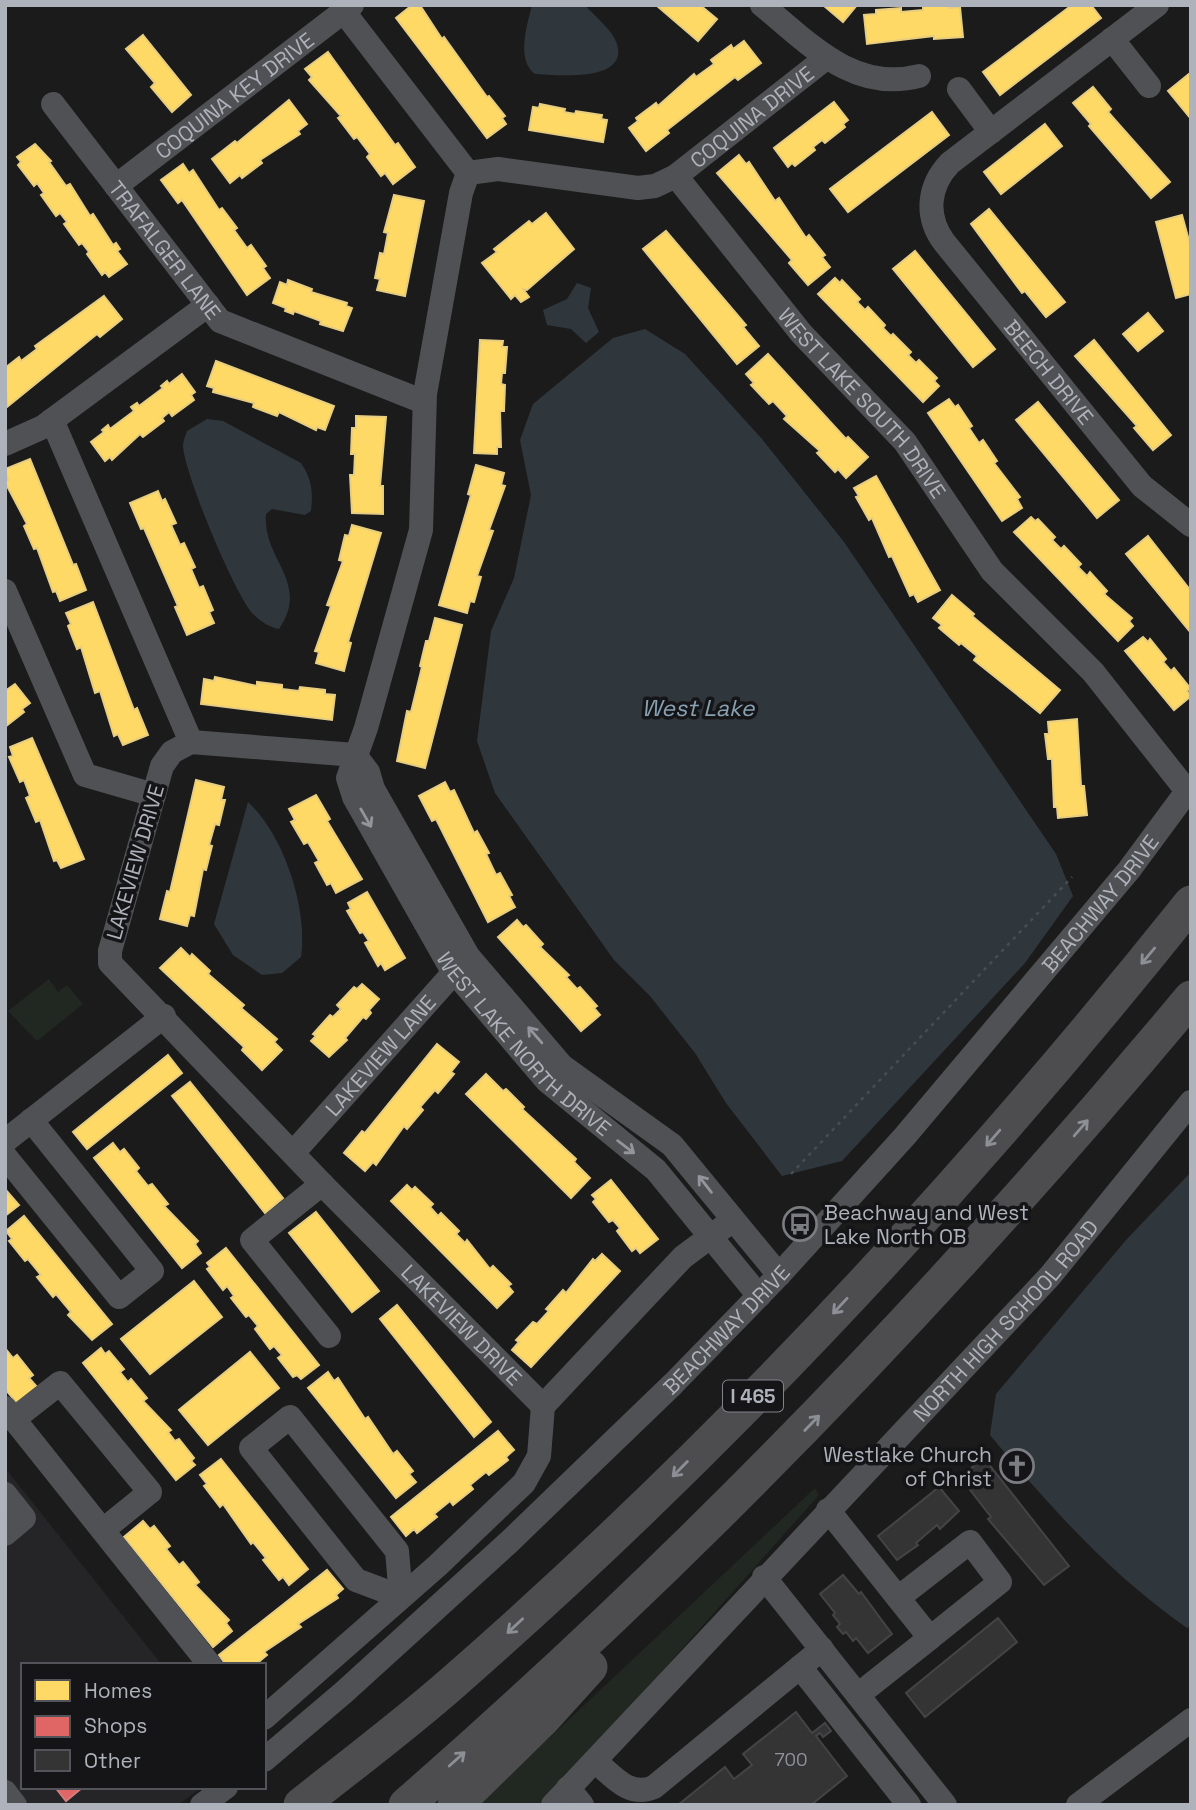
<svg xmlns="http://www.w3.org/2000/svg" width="1196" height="1810" font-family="'Space Grotesk',sans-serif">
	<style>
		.built { fill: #252527 }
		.green { fill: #212822 }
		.water { fill: #2f373d }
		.homes { fill: #ffd966; stroke: #e7cd80; stroke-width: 2 }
		.shops { fill: #e06666; stroke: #d17d80; stroke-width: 2 }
		.building { fill: #343435; stroke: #444447; stroke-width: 2 }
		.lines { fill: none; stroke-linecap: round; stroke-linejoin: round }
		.path { stroke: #4b4c4f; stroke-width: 2.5; stroke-dasharray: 3.5 5; stroke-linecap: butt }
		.minor { stroke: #505154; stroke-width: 24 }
		.highway { stroke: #4d4d50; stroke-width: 35 }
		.oneway { stroke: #92959c }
		.oneway2 { stroke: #8c8f96 }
		.labels { text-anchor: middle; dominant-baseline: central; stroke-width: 7; stroke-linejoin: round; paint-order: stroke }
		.number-label { font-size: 18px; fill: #90929a }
		.shield { fill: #151517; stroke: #80838a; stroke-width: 2 }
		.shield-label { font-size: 19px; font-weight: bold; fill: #aeb2bb }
		.street-label { font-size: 21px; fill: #aeb2bb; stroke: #151517 }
		.poi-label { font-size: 21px; fill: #aeb2bb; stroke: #151517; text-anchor: start }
		.water-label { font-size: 23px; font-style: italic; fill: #87a1b3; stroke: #151517 }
	</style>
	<rect width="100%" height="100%" fill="#1b1b1b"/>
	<polygon class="built" points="5,1468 162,1665 23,1665 23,1787 202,1787 178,1805 5,1805"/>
	<g class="green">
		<polygon points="49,979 58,992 67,985 83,1004 37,1041 8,1011"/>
		<polygon points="815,1488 819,1495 543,1805 478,1805"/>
	</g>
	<g class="water">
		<path d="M 532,5 L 585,5 C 595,17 612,29 617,44 C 629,83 555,75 535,74 C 516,60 527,25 532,5 Z"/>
		<polygon points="577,283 591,288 588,308 599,332 586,343 571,329 547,325 543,310 567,299"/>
		<polygon points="645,329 685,354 762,439 844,542 1056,854 1073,896 1025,963 842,1161 782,1176 726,1103 695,1053 650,996 614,960 495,793 477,741 491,631 514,578 531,495 520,440 533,404 613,338"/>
		<path d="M 207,419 L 223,421 L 301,463 C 312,479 313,492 311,511 L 305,515 L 272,509 L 266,514 C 262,560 311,582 279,629 C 269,627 260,621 252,613 C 233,590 186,477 183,447 C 183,442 185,436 187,431 Z"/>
		<path d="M 248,802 C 284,835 308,909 301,957 L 282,973 L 262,975 L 233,955 L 214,924 Z"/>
		<path d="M 1191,1172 L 1191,1626 L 1187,1628 C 1110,1574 1050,1507 990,1435 L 996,1394 L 1127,1239 Z"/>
	</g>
	<g class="homes">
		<polygon points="412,5 421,7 442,39 444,37 487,97 489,96 505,116 502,118 506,124 487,138 396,18"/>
		<polygon points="656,5 700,5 717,19 698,41"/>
		<polygon points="823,5 857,5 843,22"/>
		<polygon points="949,5 949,8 960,7 963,37 934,39 934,36 867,44 864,15 876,14 876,10 901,8 901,12 923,10 923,6"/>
		<polygon points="1072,5 1091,5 1101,18 1000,95 983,72"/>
		<polygon points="143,35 191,95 172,112 151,87 155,83 126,49"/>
		<polygon points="744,41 761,63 738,80 735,77 667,130 669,133 646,151 629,128 638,121 636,118 656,103 658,106 694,74 696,77 714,64 711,60 731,45 733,49"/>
		<polygon points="328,52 395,145 398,143 415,167 393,184 385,173 381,176 367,157 370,154 357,137 354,139 338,118 341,116 309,80 312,77 305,69"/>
		<polygon points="1190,73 1191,74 1191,119 1168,91"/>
		<polygon points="1093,87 1111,109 1108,112 1170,182 1151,198 1089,126 1091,124 1073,103"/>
		<polygon points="289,100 307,124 298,131 300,134 260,160 262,163 242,178 240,175 230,183 212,159 235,141 237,143"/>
		<polygon points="834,102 848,120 843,124 845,127 825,143 822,140 813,147 815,150 795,166 792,163 788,167 774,148"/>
		<polygon points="540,104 565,109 564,112 575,114 576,111 602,115 601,119 607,120 603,142 529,130 533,107 539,108"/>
		<polygon points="932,112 949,135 848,212 830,189"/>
		<polygon points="1045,124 1062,146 1001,194 984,172"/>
		<polygon points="35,144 51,161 49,162 66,186 70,184 90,216 93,214 113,245 116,243 120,249 117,251 127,264 109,277 105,272 102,275 87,254 89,252 82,243 79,245 64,224 67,222 60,213 56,216 41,195 44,193 37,183 34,186 18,165 21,162 17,157"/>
		<polygon points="739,155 746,164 749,162 775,201 779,198 806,238 809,235 825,255 822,257 830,267 808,285 789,263 792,260 717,173"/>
		<polygon points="183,164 189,173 193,170 219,210 222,208 237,228 234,230 247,248 251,245 266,266 263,268 270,278 247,295 182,200 178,203 161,180"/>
		<polygon points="394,195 424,201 405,296 377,290 380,279 375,278 380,253 384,254 388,233 384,232"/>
		<polygon points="989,209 1065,302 1046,317 1025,291 1022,293 971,224"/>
		<polygon points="546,213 574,249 527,290 523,289 529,297 521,302 515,295 511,299 482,263 497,252 494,249 529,221 532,224"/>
		<polygon points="1182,215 1191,248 1191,294 1176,298 1156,222"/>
		<polygon points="666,231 746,325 743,327 759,346 737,364 643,249"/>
		<polygon points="915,251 995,349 973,367 893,269"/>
		<polygon points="835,278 840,283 842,280 860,299 857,302 865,310 868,307 885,325 883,328 891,336 893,334 911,352 908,355 916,363 919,360 937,378 934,381 939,386 923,402 818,294"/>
		<polygon points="288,280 312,289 311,292 347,303 346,306 352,308 343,331 320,324 321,321 294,311 293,314 285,311 286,308 273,303 280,282 287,285"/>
		<polygon points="104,296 122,319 100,337 97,334 7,407 5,368 19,357 21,361 37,349 35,346"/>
		<polygon points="1148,313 1163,331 1138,351 1123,334"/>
		<polygon points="480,340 503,341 502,347 507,347 505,373 502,373 501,384 505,385 504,411 500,411 501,447 497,447 497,454 474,453"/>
		<polygon points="1094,340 1171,435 1153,450 1134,428 1137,426 1075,356"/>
		<polygon points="768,354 846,439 848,437 868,457 846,478 838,469 835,472 817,453 820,451 784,419 787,416 773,401 769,404 751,385 754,383 746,374"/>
		<polygon points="216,361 334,406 325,430 317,427 316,430 279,412 277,416 253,407 254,403 213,392 214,388 207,386"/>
		<polygon points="182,374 195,392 191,395 194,400 172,416 169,412 162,418 164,421 143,437 140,434 112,460 110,457 105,461 91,442 104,432 102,430 108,425 110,429 134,411 131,407 137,403 139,406 163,388 161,386 167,381 169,384"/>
		<polygon points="949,399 955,407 958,405 972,426 969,428 979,443 983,440 997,461 994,463 1020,497 1017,499 1022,508 1002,521 928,413"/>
		<polygon points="1038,402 1119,500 1097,518 1016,420"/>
		<polygon points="356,416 386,417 380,486 383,486 383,514 352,513 350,475 354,475 355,454 351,454 352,428 356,428"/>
		<polygon points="30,459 73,565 76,564 86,590 60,601 56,591 53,592 37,548 34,549 24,526 27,524 5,482 8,480 5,469"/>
		<polygon points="476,465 504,473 501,485 505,486 489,530 493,531 477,576 481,577 474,602 470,601 467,613 439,605 471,495 468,494"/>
		<polygon points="876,476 940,590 918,602 914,594 910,596 892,556 889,557 872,518 869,520 856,497 859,496 854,488"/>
		<polygon points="158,491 162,501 165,499 176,523 171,525 180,545 184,543 195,567 191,569 199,588 203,586 213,610 209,612 214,623 187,635 175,607 178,606 144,528 141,529 130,503"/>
		<polygon points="1031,517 1035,521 1038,519 1055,537 1052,540 1061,549 1064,546 1081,564 1078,567 1087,576 1090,572 1107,591 1104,594 1132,618 1129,621 1133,626 1118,641 1014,532"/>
		<polygon points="352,525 381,533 348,642 351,643 344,671 316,663 319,652 315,651 331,606 327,605 343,561 339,560 345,535 349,536"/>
		<polygon points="1148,536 1191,591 1191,633 1126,554"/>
		<polygon points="952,595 974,614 972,616 1060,690 1040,713 974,660 977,656 961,643 959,645 939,628 942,625 933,618"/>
		<polygon points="93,602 134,710 137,708 148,735 123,745 118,734 114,736 100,691 95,693 81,647 77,649 68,626 71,624 66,613"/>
		<polygon points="435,618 462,625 425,768 397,761 407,711 411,712 422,667 420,666 426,641 429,641"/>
		<polygon points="1143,637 1148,642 1150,639 1166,659 1163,662 1171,671 1174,668 1190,688 1187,691 1191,696 1174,710 1125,651"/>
		<polygon points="215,677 257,686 257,682 282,685 282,689 299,691 300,687 325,690 325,694 335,695 332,720 201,704 204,679 214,681"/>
		<polygon points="15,684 30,703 22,709 24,712 5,727 5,691"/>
		<polygon points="1077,719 1081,786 1084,786 1087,815 1058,818 1057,807 1054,807 1052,759 1048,759 1045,734 1049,734 1048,722"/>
		<polygon points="32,738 84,859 61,868 57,860 54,861 40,820 36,822 26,798 30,796 24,780 20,782 9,757 13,756 10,747"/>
		<polygon points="196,780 224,787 221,800 225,800 219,825 215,824 209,845 212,846 206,870 203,869 194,916 190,915 187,926 160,919 167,891 170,892"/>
		<polygon points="445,782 450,792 454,790 474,833 477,831 489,853 486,854 496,875 500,873 512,895 509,896 515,907 488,922 436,819 432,821 419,796"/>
		<polygon points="316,795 330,819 327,821 362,879 336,893 331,883 327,885 315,863 319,861 308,842 304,844 291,822 295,820 289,809"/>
		<polygon points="367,892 405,958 385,970 381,963 378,966 365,943 369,941 363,932 360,933 347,911 351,909 348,903"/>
		<polygon points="517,920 523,927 526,925 543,944 540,947 569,975 566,977 577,989 580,987 597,1006 594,1008 600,1015 581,1031 498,937"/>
		<polygon points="181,948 190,957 192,954 210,971 208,974 244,1005 241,1008 277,1039 274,1042 282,1050 262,1070 242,1050 244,1047 160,968"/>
		<polygon points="362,984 379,999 369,1010 371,1013 366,1019 363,1017 345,1038 347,1040 329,1057 311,1041 316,1036 313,1034 330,1015 333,1017 341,1009 337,1005 354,987 357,989"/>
		<polygon points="437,1044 459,1062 451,1072 454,1074 438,1093 435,1090 420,1107 423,1110 407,1129 404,1126 376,1165 373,1162 365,1171 344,1153 362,1131 365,1133"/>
		<polygon points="168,1055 182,1073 87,1149 73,1132"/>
		<polygon points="486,1074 503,1091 506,1089 524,1107 522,1109 576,1159 574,1162 590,1178 571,1198 466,1094"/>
		<polygon points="190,1082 283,1198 265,1213 172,1096"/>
		<polygon points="113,1143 120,1152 124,1149 139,1168 136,1171 148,1186 152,1184 168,1204 164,1206 198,1241 195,1244 201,1253 182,1268 94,1158"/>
		<polygon points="611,1180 658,1239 640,1253 636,1248 632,1251 617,1231 620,1228 613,1220 609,1222 593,1202 596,1199 592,1195"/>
		<polygon points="407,1185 412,1190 415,1187 433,1204 430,1207 438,1216 441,1213 459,1231 456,1234 465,1243 467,1240 490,1269 493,1266 511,1284 508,1286 513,1292 497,1308 391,1201"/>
		<polygon points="5,1189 19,1205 5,1216"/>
		<polygon points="316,1212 379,1291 352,1312 289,1233"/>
		<polygon points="24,1216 112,1324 92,1340 68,1315 71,1312 56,1294 53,1297 37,1277 41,1275 28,1259 25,1261 9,1241 12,1239 6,1231"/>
		<polygon points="226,1248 319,1365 301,1379 297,1375 293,1377 278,1358 282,1355 274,1346 270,1349 255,1329 258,1326 249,1315 246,1317 231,1298 234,1296 227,1286 223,1290 207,1269 210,1267 207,1263"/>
		<polygon points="602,1254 620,1271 531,1367 512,1350 519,1342 516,1340 533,1322 537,1324 549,1311 546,1309 563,1290 566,1293 593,1259 595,1261"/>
		<polygon points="194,1281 222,1317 150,1374 121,1339"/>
		<polygon points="397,1305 491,1422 474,1437 380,1319"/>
		<polygon points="5,1348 13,1358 17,1355 33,1375 29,1378 37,1387 17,1403 5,1389"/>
		<polygon points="101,1348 105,1354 109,1351 124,1369 120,1372 128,1382 131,1379 147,1398 143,1401 171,1430 168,1432 175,1441 179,1439 194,1458 191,1461 195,1465 176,1480 83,1363"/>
		<polygon points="250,1352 279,1388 208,1445 179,1410"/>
		<polygon points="328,1372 334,1381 338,1378 365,1419 368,1417 393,1454 397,1451 413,1471 409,1474 416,1482 396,1498 308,1388"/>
		<polygon points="498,1431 514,1450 506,1457 508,1460 489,1475 486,1472 470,1485 473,1489 453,1505 450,1501 434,1514 437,1517 417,1533 414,1529 406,1536 391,1517"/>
		<polygon points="221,1459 308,1569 289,1585 283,1577 279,1580 263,1560 266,1558 253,1542 251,1544 223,1504 220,1507 204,1486 207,1484 200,1475"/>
		<polygon points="143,1521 150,1529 154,1526 170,1546 166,1549 179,1565 183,1562 199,1582 195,1585 229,1620 226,1623 232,1631 213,1647 124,1537"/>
		<polygon points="327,1570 343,1589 336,1595 338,1598 298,1624 301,1627 264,1652 267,1655 255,1665 226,1665 219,1655"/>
	</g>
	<polygon class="shops" points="55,1787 83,1787 66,1801"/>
	<g class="building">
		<polygon points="984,1458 1069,1566 1044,1585 988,1519 991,1517 960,1477"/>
		<polygon points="939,1487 959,1511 940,1529 937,1525 916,1543 918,1545 897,1560 878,1536"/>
		<polygon points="843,1575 859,1594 861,1592 892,1634 868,1653 856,1638 853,1641 846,1632 843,1634 837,1627 840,1624 833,1615 835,1613 820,1594"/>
		<polygon points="998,1618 1017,1642 925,1717 906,1693"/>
		<polygon points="796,1712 812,1733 825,1723 831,1731 823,1737 820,1733 816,1736 847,1776 811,1805 678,1805 725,1767 734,1779 752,1765 743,1754"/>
	</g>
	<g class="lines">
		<polyline class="path" points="791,1174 1072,877"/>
		<g class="minor">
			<path d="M 762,5 C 809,43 853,93 919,76"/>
			<path id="s1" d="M 1157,5 L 950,163 C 928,186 925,216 944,242 L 1142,486 L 1191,525"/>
			<polyline points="344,12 468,173"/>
			<polyline points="1112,39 1149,86"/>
			<polyline points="959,89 991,132"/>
			<path id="s2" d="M 53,104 L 220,321 L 424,402"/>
			<path id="s3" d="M 468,173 L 461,193 L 425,394 L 421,530 L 366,728 L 348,778 L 354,797 L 451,968 L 547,1081 L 656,1170 L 759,1296"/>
			<path id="s4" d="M 468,173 L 498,169 L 638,188 L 655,186 L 676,176 L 826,58"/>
			<path id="s5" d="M 676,176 L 801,333 L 905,442 L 992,571 L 1093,672 L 1187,791"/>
			<path id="s6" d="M 116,186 L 352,5"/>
			<polyline points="52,420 191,742"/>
			<polyline points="5,444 43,427 208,305"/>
			<polyline points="5,591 85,775 154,795"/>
			<path id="s7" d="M 355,755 L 191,742 L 172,752 L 162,766 L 110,951 L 110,963 L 322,1184 L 543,1406"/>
			<polyline points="355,755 368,772 373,789 468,956 562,1066 672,1145 779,1275"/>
			<polyline points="5,1141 164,1016"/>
			<path id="s8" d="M 293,1153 L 465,960"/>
			<polyline points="5,1156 119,1297 152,1271 31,1120"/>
			<polyline points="322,1184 252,1240 329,1336"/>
			<polyline points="5,1408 210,1665"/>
			<polygon points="290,1417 397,1551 401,1597 356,1580 251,1448"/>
			<polyline points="14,1419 60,1383 150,1492 103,1530"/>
			<polyline points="5,1494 24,1518 5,1534"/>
			<polyline points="828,1510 930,1638 858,1695"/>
			<polyline points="764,1577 945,1805"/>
			<polyline points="898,1598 970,1542 1000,1582 930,1638"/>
			<polyline points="800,1667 909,1805"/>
			<polyline points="264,1718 437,1566 524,1483 539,1456 543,1406 683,1257 733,1220"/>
			<path id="s9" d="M 264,1760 L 343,1693 L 508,1543 L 673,1384 L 779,1275 L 905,1136 L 1129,870 L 1191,786"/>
			<path d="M 595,1761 C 613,1776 629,1798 654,1787 L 822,1649"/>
			<polyline points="568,1788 582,1805"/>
			<polyline points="5,1792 15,1805"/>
			<polyline points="202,1805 226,1787"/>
			<path id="s10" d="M 553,1805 L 1050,1276 L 1191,1102"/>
			<polyline points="1078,1805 1191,1720"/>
		</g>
		<g class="highway">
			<path d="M 301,1805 C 351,1765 402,1727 450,1685 C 719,1450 968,1182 1191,903"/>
			<path d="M 406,1805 C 690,1557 950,1287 1191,998"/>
			<polyline points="455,1805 543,1719 590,1667"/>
		</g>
	</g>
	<defs><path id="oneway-shaft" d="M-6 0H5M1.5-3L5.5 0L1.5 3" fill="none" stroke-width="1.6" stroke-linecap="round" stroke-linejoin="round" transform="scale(1.75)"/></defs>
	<g class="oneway">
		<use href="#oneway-shaft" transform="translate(366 818) rotate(60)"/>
		<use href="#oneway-shaft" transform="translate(535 1035) rotate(-131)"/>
		<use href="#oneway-shaft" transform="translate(626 1147) rotate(37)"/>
		<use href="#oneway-shaft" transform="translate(705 1184) rotate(-128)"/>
	</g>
	<g class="oneway2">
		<use href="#oneway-shaft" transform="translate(1148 956) rotate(130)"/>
		<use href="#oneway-shaft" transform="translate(1081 1128) rotate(-49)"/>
		<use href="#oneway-shaft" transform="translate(993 1138) rotate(131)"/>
		<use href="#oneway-shaft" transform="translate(840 1306) rotate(133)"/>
		<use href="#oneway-shaft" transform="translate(812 1423) rotate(-46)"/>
		<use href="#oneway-shaft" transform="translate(680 1469) rotate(135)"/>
		<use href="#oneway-shaft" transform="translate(515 1626) rotate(137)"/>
		<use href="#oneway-shaft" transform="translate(457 1759) rotate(-42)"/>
	</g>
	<defs>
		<g id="bus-ring" transform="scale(1.75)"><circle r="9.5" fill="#151517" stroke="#7b7d83" stroke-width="1.5"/><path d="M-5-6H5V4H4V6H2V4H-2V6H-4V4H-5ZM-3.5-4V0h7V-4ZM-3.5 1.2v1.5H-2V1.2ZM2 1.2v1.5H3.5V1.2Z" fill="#7b7d83"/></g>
		<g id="church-ring" transform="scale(1.75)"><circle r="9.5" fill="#151517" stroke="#7b7d83" stroke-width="1.5"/><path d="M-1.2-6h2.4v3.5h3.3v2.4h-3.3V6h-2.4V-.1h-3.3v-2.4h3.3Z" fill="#7b7d83"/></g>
	</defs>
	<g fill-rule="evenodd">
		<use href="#bus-ring" x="800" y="1224"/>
		<use href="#church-ring" x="1017" y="1466"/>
	</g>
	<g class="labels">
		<g class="number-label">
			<text x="791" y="1759">700</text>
		</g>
		<rect class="shield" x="723" y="1380.5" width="60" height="31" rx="5"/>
		<g class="shield-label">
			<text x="753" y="1396">I 465</text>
		</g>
		<g class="street-label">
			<text stroke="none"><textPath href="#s6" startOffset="149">COQUINA KEY DRIVE</textPath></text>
			<text stroke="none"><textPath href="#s4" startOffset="308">COQUINA DRIVE</textPath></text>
			<text stroke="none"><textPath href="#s2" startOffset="184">TRAFALGER LANE</textPath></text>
			<text stroke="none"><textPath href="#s1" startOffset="514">BEECH DRIVE</textPath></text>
			<text stroke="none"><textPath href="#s5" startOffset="294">WEST LAKE SOUTH DRIVE</textPath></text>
			<text transform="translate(135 862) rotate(-74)">LAKEVIEW DRIVE</text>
			<text stroke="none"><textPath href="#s9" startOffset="1199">BEACHWAY DRIVE</textPath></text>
			<text stroke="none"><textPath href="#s3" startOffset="942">WEST LAKE NORTH DRIVE</textPath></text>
			<text stroke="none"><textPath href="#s8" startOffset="131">LAKEVIEW LANE</textPath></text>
			<text stroke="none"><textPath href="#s10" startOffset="663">NORTH HIGH SCHOOL ROAD</textPath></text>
			<text stroke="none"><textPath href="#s7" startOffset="912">LAKEVIEW DRIVE</textPath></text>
			<text stroke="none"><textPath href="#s9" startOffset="632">BEACHWAY DRIVE</textPath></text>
		</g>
		<g class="poi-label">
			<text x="824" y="1212">Beachway and West<tspan x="824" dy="24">Lake North OB</tspan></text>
			<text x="992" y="1454" text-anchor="end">Westlake Church<tspan x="992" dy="24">of Christ</tspan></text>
		</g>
		<g class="water-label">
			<text x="698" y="708">West Lake</text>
		</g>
	</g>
	<rect width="1196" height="1810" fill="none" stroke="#aeb2bb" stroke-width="14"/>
	<rect x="21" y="1663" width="245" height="126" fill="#151517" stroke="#525459" stroke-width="2"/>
	<rect x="35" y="1680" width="35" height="21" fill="#ffd966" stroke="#525459" stroke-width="2"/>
	<text x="84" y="1698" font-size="21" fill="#aeb2bb">Homes</text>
	<rect x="35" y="1716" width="35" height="21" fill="#e06666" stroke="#525459" stroke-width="2"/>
	<text x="84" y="1733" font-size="21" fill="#aeb2bb">Shops</text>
	<rect x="35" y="1750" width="35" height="21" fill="#343435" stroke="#525459" stroke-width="2"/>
	<text x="84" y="1768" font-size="21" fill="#aeb2bb">Other</text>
</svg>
